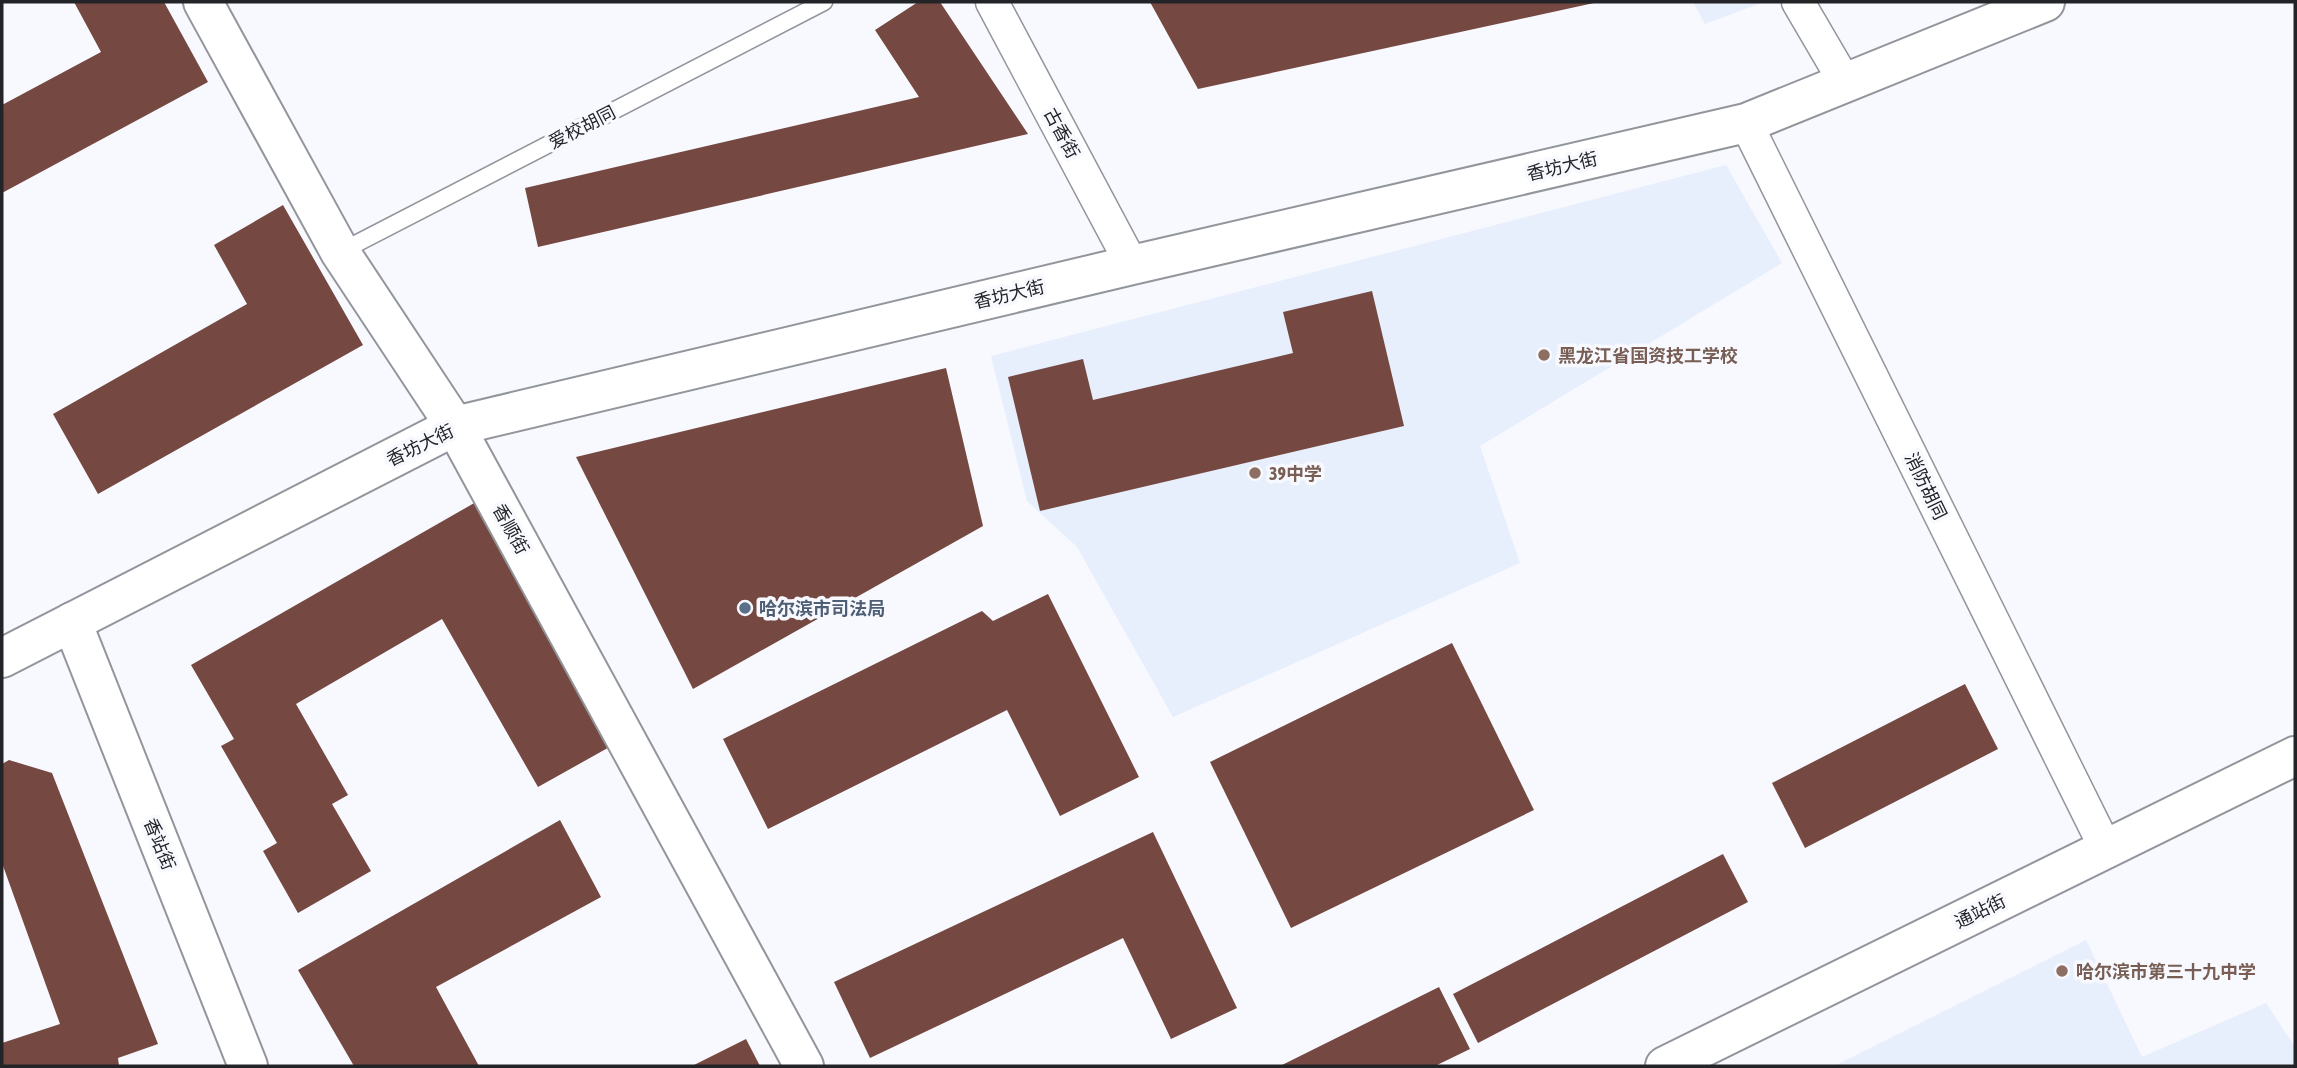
<svg xmlns="http://www.w3.org/2000/svg" width="2297" height="1068" font-family="'Asap Condensed','Noto Sans SC',sans-serif">
	<style>
		.built { fill: #e7eefc }
		.building { fill: #754841 }
		.lines { fill: none; stroke-linecap: round; stroke-linejoin: round }
		.lane-casing { stroke: #92959b; stroke-width: 19 }
		.street-casing { stroke: #92959b; stroke-width: 35 }
		.secondary-casing { stroke: #92959b; stroke-width: 42 }
		.lane { stroke: #fff; stroke-width: 16 }
		.street { stroke: #fff; stroke-width: 32 }
		.secondary { stroke: #fff; stroke-width: 38 }
		.education-dot { fill: #8d6e63; stroke: #f7f9fe; stroke-width: 2.5 }
		.service-dot { fill: #5c6f8a; stroke: #f7f9fe; stroke-width: 2.5 }
		.labels { text-anchor: middle; dominant-baseline: central; stroke-width: 7; stroke-linejoin: round; paint-order: stroke }
		.street-label { font-size: 18px; fill: #232427; stroke: #f7f9fe }
		.education-label { font-size: 18px; font-weight: bold; fill: #785e54; stroke: #f7f9fe; text-anchor: start }
		.service-label { font-size: 18px; font-weight: bold; fill: #4e5e75; stroke: #f7f9fe; text-anchor: start }
	</style>
	<rect width="100%" height="100%" fill="#f7f9fe"/>
	<g class="built">
		<polygon points="1693,2 1764,2 1705,24"/>
		<polygon points="1726,165 1782,263 1480,446 1520,563 1173,717 1077,547 1027,501 991,356"/>
		<polygon points="2086,940 2142,1057 2266,1003 2295,1047 2295,1066 1834,1066"/>
	</g>
	<g class="building">
		<polygon points="74,2 164,2 208,82 2,193 2,105 101,52"/>
		<polygon points="918,2 940,2 1028,134 538,247 525,188 919,97 875,30"/>
		<polygon points="1150,2 1593,2 1594,3 1198,89"/>
		<polygon points="283,205 363,345 98,494 53,414 247,304 214,245"/>
		<polygon points="1372,291 1404,426 1040,511 1008,377 1083,359 1093,400 1293,353 1283,312"/>
		<polygon points="946,368 983,526 693,689 576,457"/>
		<polygon points="483,498 622,740 538,787 442,619 296,704 348,795 332,804 371,871 298,913 263,851 277,843 221,746 234,739 191,665"/>
		<polygon points="1048,594 1139,777 1060,816 1007,710 768,829 723,739 982,611 993,621"/>
		<polygon points="1452,643 1534,810 1291,928 1210,762"/>
		<polygon points="1965,684 1998,749 1805,848 1772,783"/>
		<polygon points="9,760 52,773 158,1044 118,1058 119,1066 2,1066 2,1043 60,1024 2,863 2,764"/>
		<polygon points="560,820 601,897 436,987 479,1066 354,1066 298,970"/>
		<polygon points="1153,832 1237,1008 1171,1039 1123,938 870,1058 834,982"/>
		<polygon points="1723,854 1748,902 1478,1043 1453,994"/>
		<polygon points="1439,987 1470,1049 1435,1066 1280,1066"/>
		<polygon points="746,1039 760,1066 692,1066"/>
	</g>
	<g class="lines">
		<g class="lane-casing">
			<polyline id="lane" points="340,252 824,2"/>
		</g>
		<g class="street-casing">
			<g id="street">
				<polyline points="992,2 1132,265"/>
				<polyline points="1798,2 1846,84"/>
				<polyline points="1746,123 2106,849"/>
			</g>
		</g>
		<g class="secondary-casing">
			<g id="secondary">
				<polyline points="203,2 340,252 455,426 804,1066"/>
				<polyline points="72,622 248,1066"/>
				<polyline points="2,658 455,426 1132,265 1746,123 2045,2"/>
				<polyline points="1665,1066 2295,756"/>
			</g>
		</g>
		<use href="#lane" class="lane"/>
		<use href="#street" class="street"/>
		<use href="#secondary" class="secondary"/>
	</g>
	<g class="education-dot">
		<circle cx="1544" cy="355" r="7"/>
		<circle cx="1255" cy="473" r="7"/>
		<circle cx="2062" cy="971" r="7"/>
	</g>
	<circle class="service-dot" cx="745" cy="608" r="7"/>
	<g class="labels">
		<g class="street-label">
			<text transform="translate(582 127) rotate(-27)">爱校胡同</text>
			<text transform="translate(1062 133) rotate(62)">古香街</text>
			<text transform="translate(1562 166) rotate(-13)">香坊大街</text>
			<text transform="translate(1009 294) rotate(-13)">香坊大街</text>
			<text transform="translate(420 445) rotate(-26)">香坊大街</text>
			<text transform="translate(1926 486) rotate(64)">消防胡同</text>
			<text transform="translate(511 529) rotate(61)">香顺街</text>
			<text transform="translate(160 844) rotate(68)">香站街</text>
			<text transform="translate(1980 911) rotate(-26)">通站街</text>
		</g>
		<g class="education-label">
			<text x="1558" y="355">黑龙江省国资技工学校</text>
			<text x="1269" y="473">39中学</text>
			<text x="2076" y="971">哈尔滨市第三十九中学</text>
		</g>
		<g class="service-label">
			<text x="759" y="608">哈尔滨市司法局</text>
		</g>
	</g>
	<rect width="2297" height="1068" fill="none" stroke="#232427" stroke-width="7"/>
</svg>
